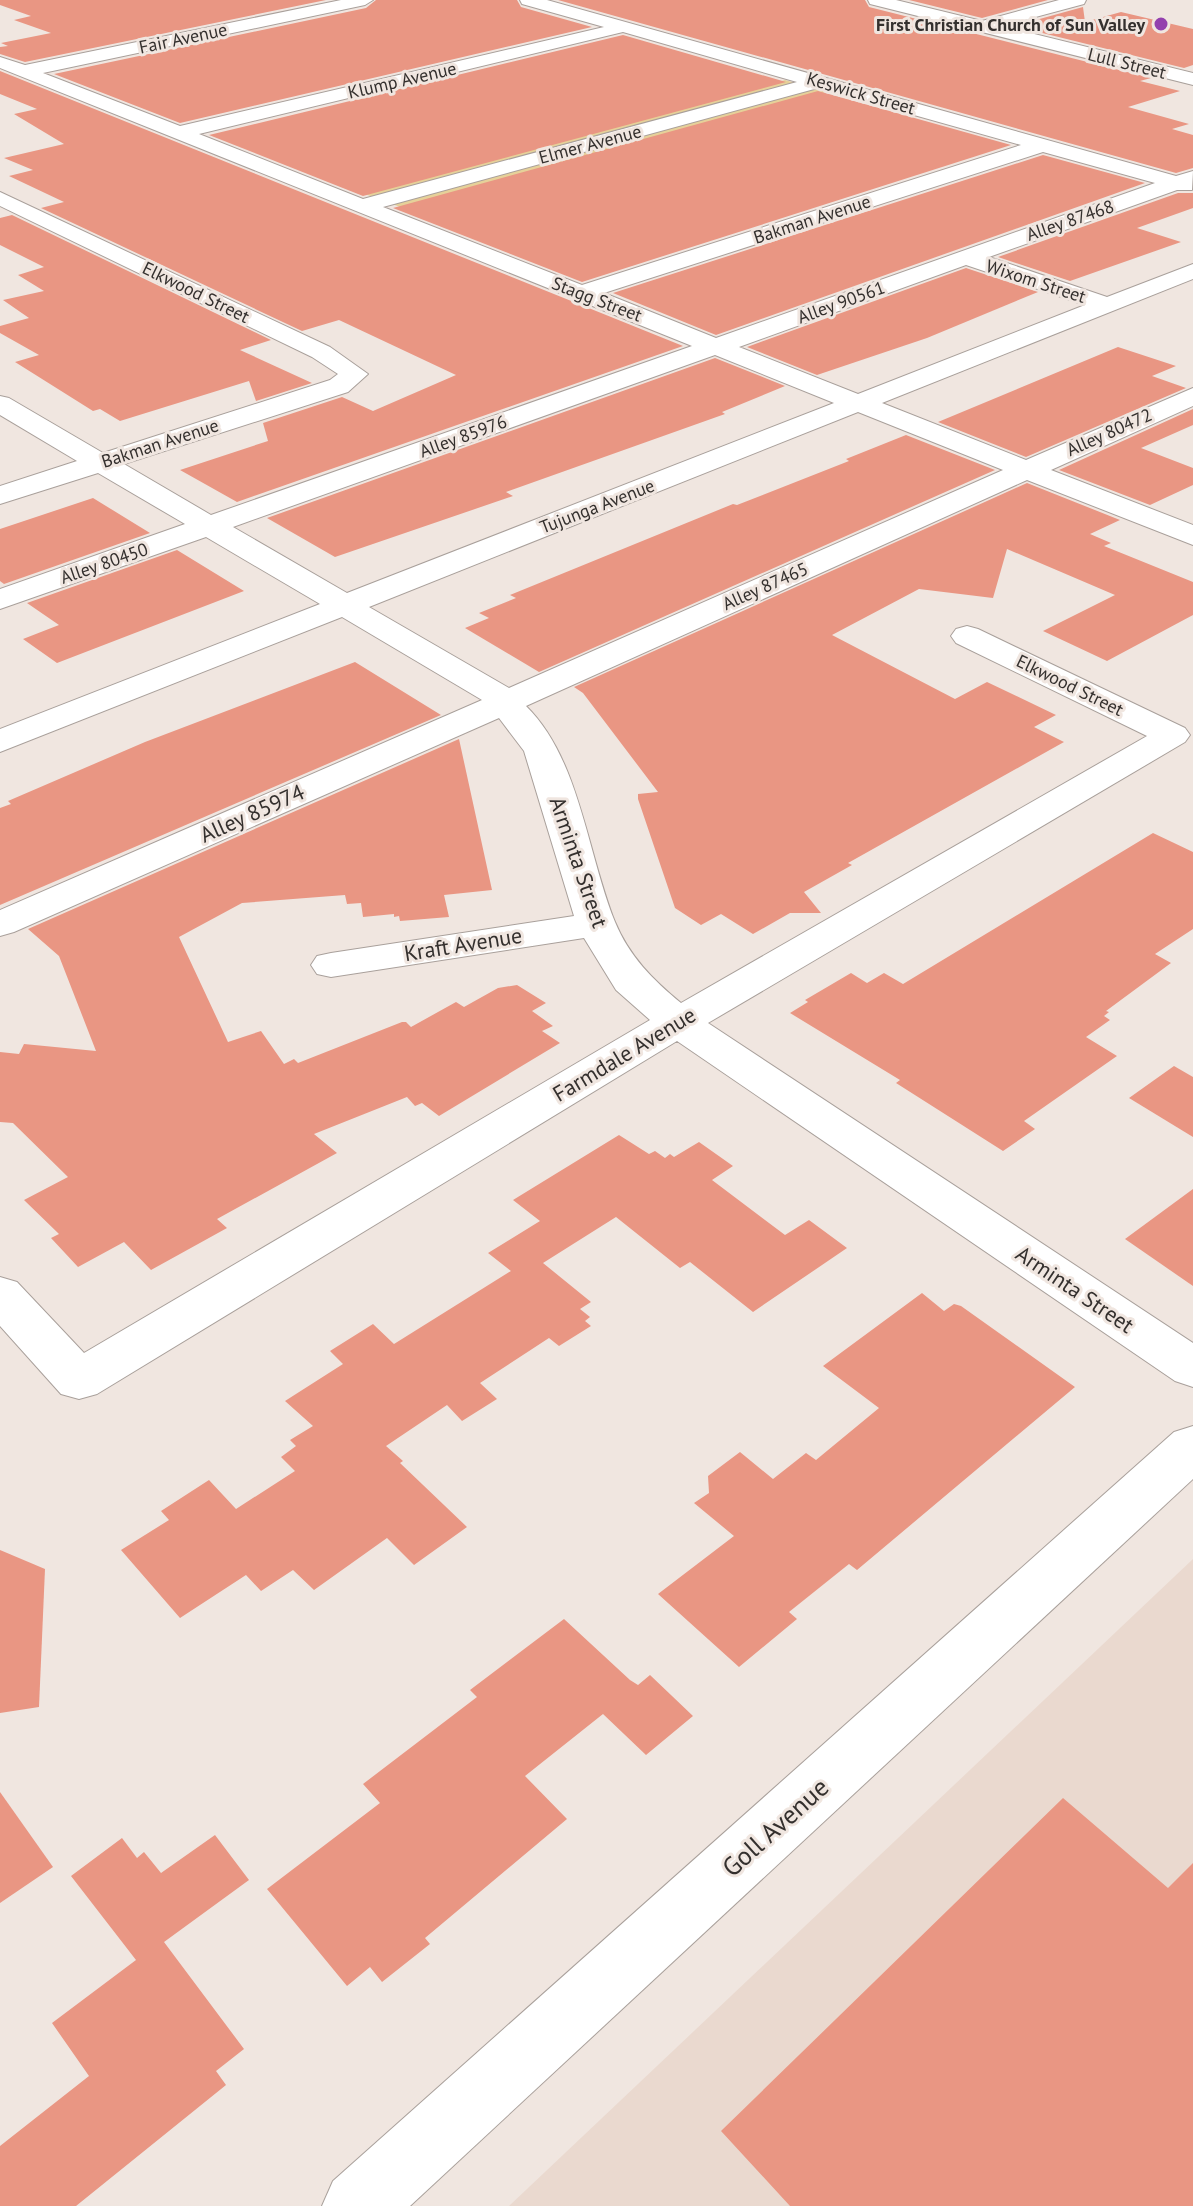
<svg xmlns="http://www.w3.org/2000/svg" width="1193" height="2206" font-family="'PT Sans',sans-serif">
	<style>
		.built { fill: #ead9cf }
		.green { fill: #e6d199 }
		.building { fill: #e99683 }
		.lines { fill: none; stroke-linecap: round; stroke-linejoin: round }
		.minor-casing { stroke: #a9a09b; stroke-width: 2 }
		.minor { fill: #fff; fill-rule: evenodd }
		.poi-dot { fill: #9340ae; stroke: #f0e6e0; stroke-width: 3 }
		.labels { text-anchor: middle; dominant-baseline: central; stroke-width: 6; stroke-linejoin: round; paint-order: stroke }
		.far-poi-label { font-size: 18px; font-weight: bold; fill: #34302e; stroke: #f0e6e0; text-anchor: end }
		.far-street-label { font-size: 18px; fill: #34302e; stroke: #f0e6e0 }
		.street-label { font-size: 22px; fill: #34302e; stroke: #f0e6e0 }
		.near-street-label { font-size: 26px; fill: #34302e; stroke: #f0e6e0 }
	</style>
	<rect width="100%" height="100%" fill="#f0e6e0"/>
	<polygon class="built" points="1193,1559 1193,2206 509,2206"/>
	<polygon class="green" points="785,80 826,92 403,208 365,194"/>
	<g class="building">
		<polygon points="0,0 326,0 25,62 0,54 0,47 8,46 1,43 51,33 14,20 31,16 0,5"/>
		<polygon points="376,0 517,0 521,7 592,27 180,123 54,74 366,8"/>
		<polygon points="558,0 865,0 869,7 1151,78 1140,81 1180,91 1128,107 1189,124 1172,129 1193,135 1193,168 1176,173"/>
		<polygon points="909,0 1048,0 982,18"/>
		<polygon points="1083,7 1085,22 1121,12 1193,29 1193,65 1184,68 1014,26"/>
		<polygon points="623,35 786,82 363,196 209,135"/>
		<polygon points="0,71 683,346 237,502 180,470 268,441 263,423 342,397 373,411 456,375 339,320 302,331 41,208 64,202 9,176 33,170 4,158 64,144 14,114 37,109 0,94"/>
		<polygon points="818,91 1011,145 582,282 393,208"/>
		<polygon points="1043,155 1145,183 716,335 613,293"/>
		<polygon points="1178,193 1193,193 1193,208 1137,228 1181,242 1070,281 998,257"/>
		<polygon points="12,215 271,340 240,350 312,383 256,401 249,381 120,421 100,409 93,411 15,362 39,355 0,333 0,326 29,318 3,300 44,291 18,275 44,267 0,245 0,218"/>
		<polygon points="966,268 1038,292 927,338 817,375 747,347"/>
		<polygon points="1118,347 1176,366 1152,376 1186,388 1026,457 938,422"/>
		<polygon points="715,358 785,386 722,412 725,414 506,492 513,496 335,557 267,518"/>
		<polygon points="1193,409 1193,425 1141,448 1193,468 1193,485 1150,505 1059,470"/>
		<polygon points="906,435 995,470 539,672 465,628 489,618 479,613 516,598 510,595 733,504 737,505 849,461 846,459"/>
		<polygon points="1027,483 1120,520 1090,534 1111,543 1104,546 1193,582 1193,615 1107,661 1043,631 1115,595 1007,549 993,598 919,589 832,635 955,699 987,682 1056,715 1034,727 1064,742 848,863 852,865 804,892 821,913 790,913 753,934 721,914 701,925 675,908 638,799 638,794 658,792 583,693 574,687"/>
		<polygon points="93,498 150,533 4,584 0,581 0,529"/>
		<polygon points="177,550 244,591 57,663 23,639 59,625 27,603"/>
		<polygon points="355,662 441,715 0,905 0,808 11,804 8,801 145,742"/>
		<polygon points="459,739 492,890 444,895 449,917 400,921 399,916 394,917 394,914 363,917 361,903 347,904 345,895 242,903 179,937 228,1042 261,1031 284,1064 294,1059 298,1063 402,1022 406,1022 411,1027 456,1002 464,1007 498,988 517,985 546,1003 532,1011 553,1026 542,1031 560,1043 439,1116 422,1103 415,1106 407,1097 314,1134 337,1153 217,1219 227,1228 151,1270 124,1242 78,1267 51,1238 59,1234 24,1200 68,1177 13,1123 0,1122 0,1052 19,1054 24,1044 96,1051 59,956 28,929"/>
		<polygon points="1153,833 1193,852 1193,929 1155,954 1171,963 1106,1011 1109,1012 1104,1016 1110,1020 1086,1037 1117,1056 1024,1121 1035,1129 1003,1151 896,1083 900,1080 790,1013 808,1002 805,1000 851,973 867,983 884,973 903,984"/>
		<polygon points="1174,1066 1193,1077 1193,1137 1129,1098"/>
		<polygon points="619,1135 649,1154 655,1151 665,1158 670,1154 674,1157 699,1142 733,1166 712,1180 785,1235 809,1220 847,1248 753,1312 690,1262 680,1268 616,1217 543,1263 591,1302 580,1309 590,1317 585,1321 591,1326 559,1346 549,1338 480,1383 497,1399 462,1421 447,1405 386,1446 403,1461 400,1463 467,1527 414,1565 387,1538 314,1590 293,1570 261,1591 246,1575 180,1618 121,1550 169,1520 161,1511 209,1480 236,1509 295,1471 281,1457 296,1446 290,1440 313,1426 285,1401 343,1364 330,1351 373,1324 394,1344 511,1271 488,1253 540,1221 513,1200"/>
		<polygon points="1193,1189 1193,1286 1125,1239"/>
		<polygon points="922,1293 944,1311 954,1304 961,1306 1075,1387 857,1570 849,1564 789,1612 797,1619 739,1667 658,1594 734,1536 694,1503 709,1493 708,1476 740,1452 773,1479 806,1453 816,1460 879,1408 823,1366"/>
		<polygon points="0,1550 45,1569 39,1707 0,1713"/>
		<polygon points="564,1619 630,1680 638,1685 650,1675 693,1716 646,1755 603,1714 525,1776 567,1819 425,1938 430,1944 382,1982 370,1967 347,1986 267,1889 380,1803 363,1784 477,1697 470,1690"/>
		<polygon points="0,1792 53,1867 0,1903"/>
		<polygon points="1063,1798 1168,1888 1193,1863 1193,2206 790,2206 721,2131"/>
		<polygon points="215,1835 249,1880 164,1942 244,2049 216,2071 226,2085 76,2206 0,2206 0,2146 89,2076 52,2023 136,1960 71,1876 122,1838 137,1858 144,1852 161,1873"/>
	</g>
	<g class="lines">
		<g class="minor-casing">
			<g id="minor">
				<path d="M 341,0 L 373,0 L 365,5 L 43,73 L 180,126 L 604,27 L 522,4 L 520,0 L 547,0 L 1176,176 L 1193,171 L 1192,190 L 1177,190 L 989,257 L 1107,297 L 1193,264 L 1193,279 L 882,403 L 1026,460 L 1193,388 L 1193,406 L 1051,470 L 1193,525 L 1193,545 L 1027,480 L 526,706 C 580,759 587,853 615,922 C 629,956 653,980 681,1003 L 1147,736 L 956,643 L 951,636 L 956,629 L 967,626 L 978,629 L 1185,728 L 1190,735 L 1185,742 L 708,1023 L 1193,1343 L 1193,1387 L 1175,1381 L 677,1041 L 97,1394 L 79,1399 L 61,1394 L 0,1326 L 0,1277 L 17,1282 L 84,1353 L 650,1020 L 616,990 L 584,938 L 331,977 L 317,974 L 311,965 L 317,956 L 331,953 L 574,916 L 524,751 L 499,718 L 14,932 L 0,936 L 0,910 L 482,700 L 342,617 L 0,752 L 0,729 L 320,604 L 206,537 L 0,609 L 0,589 L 185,524 L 98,473 L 0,504 L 0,486 L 77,461 L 0,415 L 0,396 L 9,398 L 103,453 L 330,380 L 338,374 L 312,357 L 0,206 L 0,192 L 330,347 L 368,374 L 348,392 L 124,464 L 211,515 L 692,346 L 0,68 L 0,57 L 25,65 ZM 623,32 L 797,82 L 363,199 L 199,134 ZM 818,88 L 1021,145 L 582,285 L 383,207 ZM 1043,152 L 1155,183 L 716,338 L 604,293 ZM 966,265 L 1085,305 L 858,394 L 739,347 ZM 715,355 L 834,403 L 347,593 L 233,527 ZM 858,412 L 1003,470 L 509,688 L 369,607 Z"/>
				<polygon points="868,0 896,0 982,21 1059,0 1086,0 1084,4 1002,26 1193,73 1193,85 870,4"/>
				<polygon points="1193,1426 1193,1479 410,2206 322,2206 333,2181 1174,1432"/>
			</g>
		</g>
		<use href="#minor" class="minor"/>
	</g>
	<circle class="poi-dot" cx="1161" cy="24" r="8"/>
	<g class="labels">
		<g class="far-poi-label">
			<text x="1145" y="24">First Christian Church of Sun Valley</text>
		</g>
		<g class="far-street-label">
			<text transform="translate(183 38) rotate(-12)">Fair Avenue</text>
			<text transform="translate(1127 63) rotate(14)">Lull Street</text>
			<text transform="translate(402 80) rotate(-13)">Klump Avenue</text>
			<text transform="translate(861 93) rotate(16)">Keswick Street</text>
			<text transform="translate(590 144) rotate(-15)">Elmer Avenue</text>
			<text transform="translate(812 219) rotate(-18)">Bakman Avenue</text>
			<text transform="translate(1070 220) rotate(-19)">Alley 87468</text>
			<text transform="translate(1036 281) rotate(18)">Wixom Street</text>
			<text transform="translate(196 292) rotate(26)">Elkwood Street</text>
			<text transform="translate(597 299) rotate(21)">Stagg Street</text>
			<text transform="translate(841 302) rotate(-20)">Alley 90561</text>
			<text transform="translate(1109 432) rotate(-24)">Alley 80472</text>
			<text transform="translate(463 436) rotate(-20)">Alley 85976</text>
			<text transform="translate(160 443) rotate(-18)">Bakman Avenue</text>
			<text transform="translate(597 506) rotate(-21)">Tujunga Avenue</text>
			<text transform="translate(104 563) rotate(-19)">Alley 80450</text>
			<text transform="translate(765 586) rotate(-24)">Alley 87465</text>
			<text transform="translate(1070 685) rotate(26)">Elkwood Street</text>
		</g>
		<g class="street-label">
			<text transform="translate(252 813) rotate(-24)">Alley 85974</text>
			<text transform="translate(579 862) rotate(71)">Arminta Street</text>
			<text transform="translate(463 944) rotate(-9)">Kraft Avenue</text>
			<text transform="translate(624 1054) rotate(-31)">Farmdale Avenue</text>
			<text transform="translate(1075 1289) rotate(34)">Arminta Street</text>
		</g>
		<g class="near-street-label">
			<text transform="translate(775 1827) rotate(-42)">Goll Avenue</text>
		</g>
	</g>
</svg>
